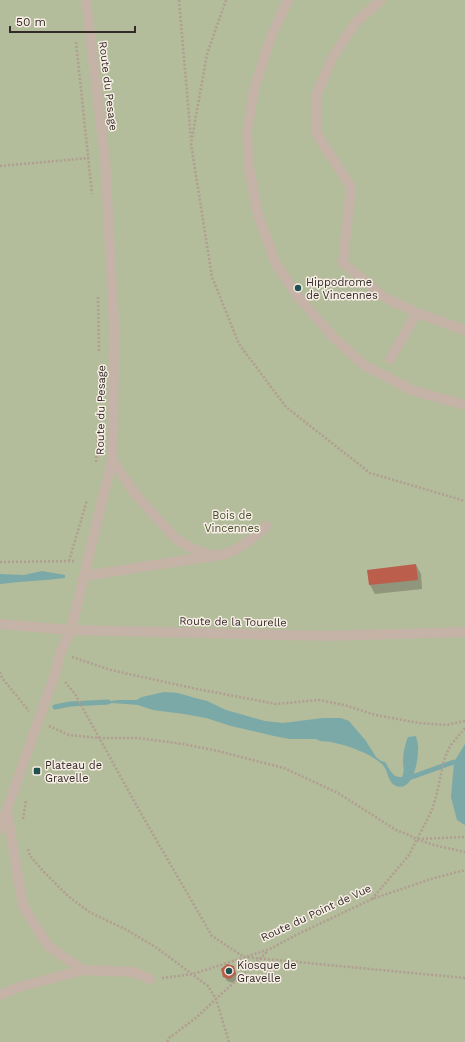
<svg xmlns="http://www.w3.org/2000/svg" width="465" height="1042" font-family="'Work Sans',sans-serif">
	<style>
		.green { fill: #b3bc9b }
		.water { fill: #7ba9a8 }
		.shadow { fill: #0003 }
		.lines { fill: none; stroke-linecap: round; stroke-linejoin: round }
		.stream { stroke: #7ba9a8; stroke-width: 5 }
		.building { fill: #bb5e4b }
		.path { stroke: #b19d91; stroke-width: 2.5; stroke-dasharray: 2 2; stroke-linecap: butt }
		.service { stroke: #c5b3a7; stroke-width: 10 }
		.minor { stroke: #c5b3a7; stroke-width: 10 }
		.poi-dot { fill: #205050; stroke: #f7eee5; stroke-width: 1.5 }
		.labels { text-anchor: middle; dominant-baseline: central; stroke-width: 3; stroke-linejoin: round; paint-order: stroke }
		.street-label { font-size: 11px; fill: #332a27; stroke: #f7eee5 }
		.poi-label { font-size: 11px; fill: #332a27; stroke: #f7eee5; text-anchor: start }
		.park-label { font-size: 11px; fill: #454f2d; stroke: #f7eee5 }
	</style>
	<rect width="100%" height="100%" fill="#efe3d9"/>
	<rect class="green" x="0" y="0" width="465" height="1042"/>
	<g class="water">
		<path d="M 42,571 L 65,575 L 65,578 C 43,581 22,581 0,584 L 0,574 L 24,575 Z"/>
		<path d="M 164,692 L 178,693 L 195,698 L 207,701 L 226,710 L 265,721 L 283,723 L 323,718 L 341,718 L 349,721 L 366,741 L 376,757 L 381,761 L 385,762 C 390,769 392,778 402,777 C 405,770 403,767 403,761 C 403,753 405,744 408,737 L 416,736 C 417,741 419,746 418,751 C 418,762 412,795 394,785 C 387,780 388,769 382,764 C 369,752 337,741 320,741 L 316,739 L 290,739 L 274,736 L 231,726 L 206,718 L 184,714 L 153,710 L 138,705 L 112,703 L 103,705 L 102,702 L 119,700 L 136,700 L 142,697 Z"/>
		<polygon points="465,744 465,825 457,820 451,797 454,762"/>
	</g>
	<g class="shadow">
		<polygon points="416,565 421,574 422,589 375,594 370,585 368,571"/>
		<polygon points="233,967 238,978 233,983 227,981 224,976"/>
	</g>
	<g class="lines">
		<g class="stream">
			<polyline points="55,707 70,704 108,702"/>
			<polyline points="406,779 454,762"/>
		</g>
	</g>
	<g class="building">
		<polygon points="416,564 418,580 369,585 367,570"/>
		<polygon points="227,964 234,966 236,974 230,979 223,977 221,969"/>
	</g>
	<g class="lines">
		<g class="path">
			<polyline points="179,0 191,139"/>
			<polyline points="226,0 207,54 191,144 212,277 239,344 286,407 370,473 465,501"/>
			<polyline points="76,42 92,194"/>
			<polyline points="0,166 89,158"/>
			<polyline points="98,297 99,352"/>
			<polyline points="96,462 98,435"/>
			<polyline points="69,561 87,500"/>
			<polyline points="0,562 75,561"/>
			<polyline points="72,657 111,670 192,688 276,704 319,700 344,705 376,715 419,723 446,725 465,721"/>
			<polyline points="0,672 2,678 29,711"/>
			<polyline points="65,682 75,694 139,810 212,936 244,957 465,978"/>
			<polyline points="49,726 69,735 99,738 138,738 183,744 218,751 284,768 338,793 396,830 409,835 416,839 434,845 465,852"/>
			<polyline points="23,819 26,800"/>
			<polyline points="418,839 465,837"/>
			<polyline points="28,849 30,856 44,872 69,897 91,913 125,929 157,948 208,986 216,999 197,1017 169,1038 167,1042"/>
			<polyline points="372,899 409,855 432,810 437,793 444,760 450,746 465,728"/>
			<polyline points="162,978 193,974 270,949 296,935 372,899 431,879 465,870"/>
			<polyline points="229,1042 216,999 268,951"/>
		</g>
		<g class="service">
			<polyline points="86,0 105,158 114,325 113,439"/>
			<polyline points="288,0 270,39 254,90 247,132 249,167 258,215 276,264 299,298 334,338 365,366 414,391 465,405"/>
			<polyline points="381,0 356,22 332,58 316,96 316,133 351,187 343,263 382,296 417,313 465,330"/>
			<polyline points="390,359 417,313"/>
			<polyline points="112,460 135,494 176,539 189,547 214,557"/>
			<path d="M 84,576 L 225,554 C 242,548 254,538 266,526"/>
			<polyline points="0,624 71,630"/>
			<polyline points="83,970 134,972 150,979"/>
			<polyline points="0,995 19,987 83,970 48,946 23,906 7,812"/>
		</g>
		<g class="minor">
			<polyline points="71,630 325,636 465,632"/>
			<polyline points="0,829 56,671 60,653 71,630 112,460 113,439"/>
		</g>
	</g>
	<g class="poi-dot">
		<circle cx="298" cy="288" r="4"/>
		<rect x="33" y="767" width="8" height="8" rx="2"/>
		<circle cx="229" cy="971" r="4"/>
	</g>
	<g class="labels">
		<g class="street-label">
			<text transform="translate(108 86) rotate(83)">Route du Pesage</text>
			<text transform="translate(101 410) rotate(-89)">Route du Pesage</text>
			<text transform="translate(233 622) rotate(1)">Route de la Tourelle</text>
			<text transform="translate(316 913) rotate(-25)">Route du Point de Vue</text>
		</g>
		<g class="poi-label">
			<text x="306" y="282">Hippodrome<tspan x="306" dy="13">de Vincennes</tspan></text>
			<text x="45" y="765">Plateau de<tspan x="45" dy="13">Gravelle</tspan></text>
			<text x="237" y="965">Kiosque de<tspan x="237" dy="13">Gravelle</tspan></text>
		</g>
		<g class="park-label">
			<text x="232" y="515">Bois de<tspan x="232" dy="13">Vincennes</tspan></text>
		</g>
	</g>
	<path d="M10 26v6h125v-6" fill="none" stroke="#332a27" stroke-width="2"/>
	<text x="16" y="26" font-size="12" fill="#332a27" stroke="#f7eee5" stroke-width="3" paint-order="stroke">50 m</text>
</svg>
